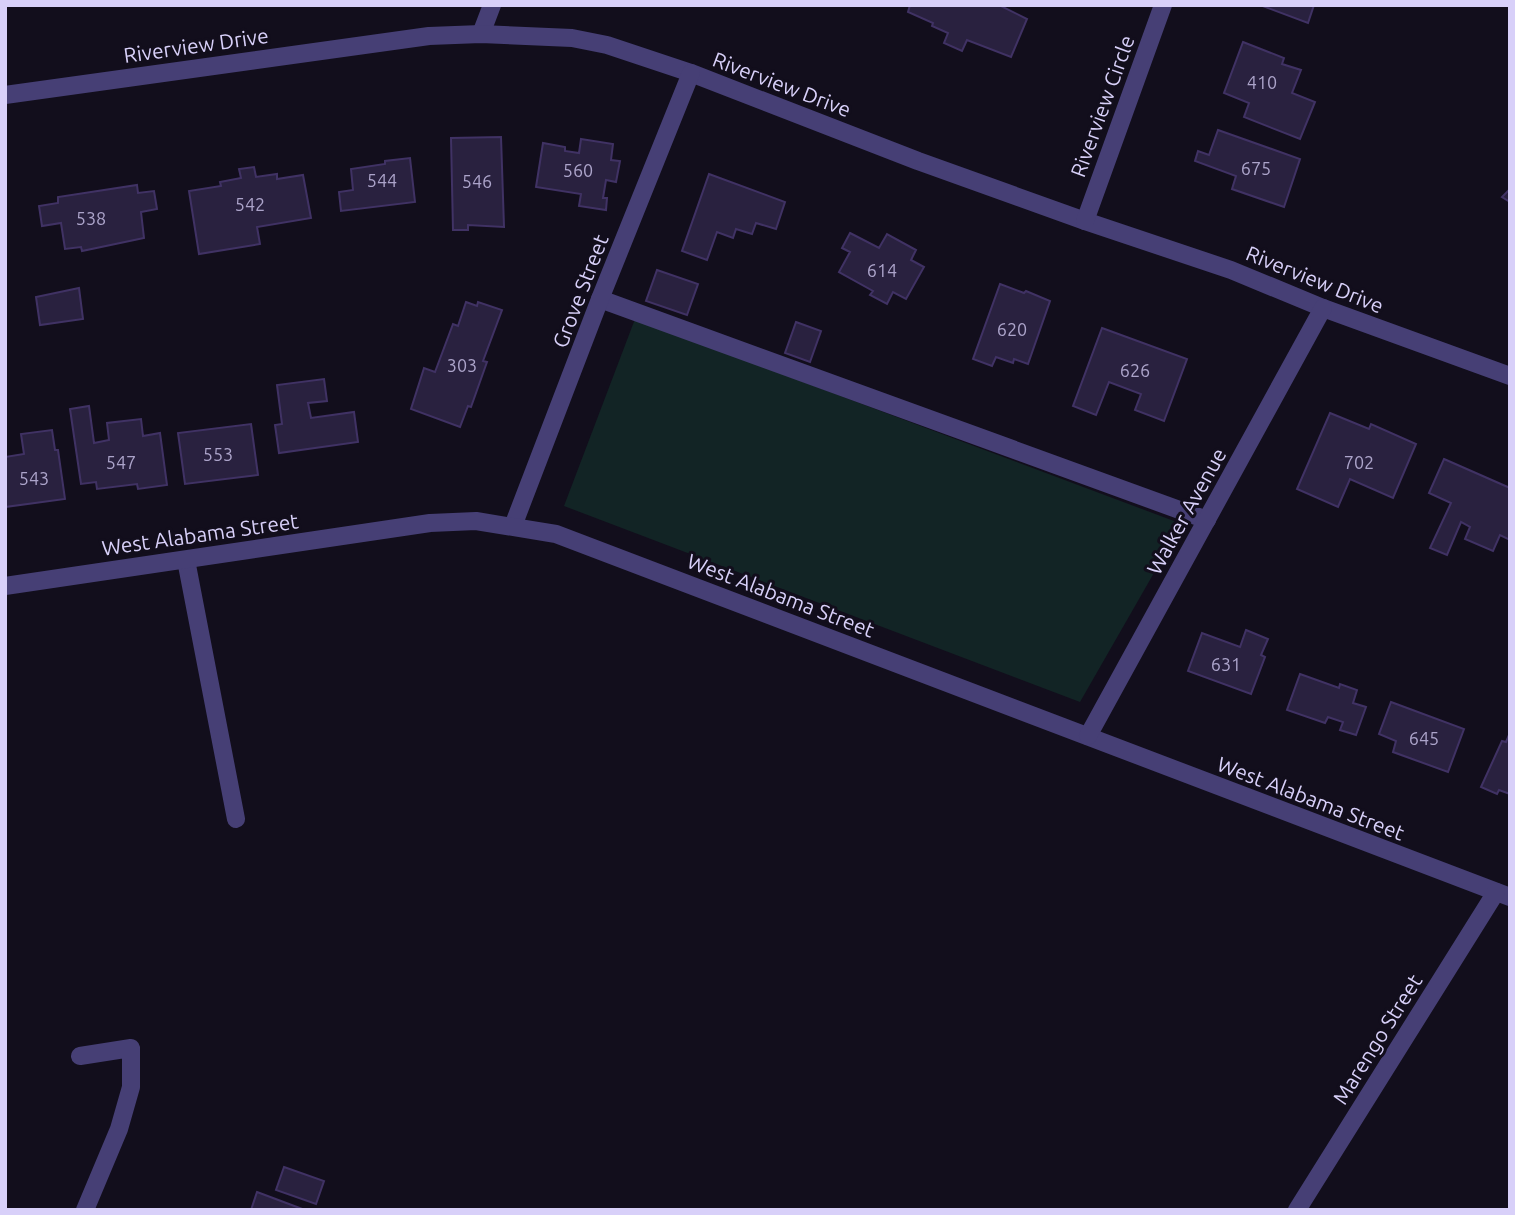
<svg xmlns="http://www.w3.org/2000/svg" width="1515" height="1215" font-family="Ubuntu,sans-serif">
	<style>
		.green { fill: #122425 }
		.building { fill: #29213f; stroke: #403264; stroke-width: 2 }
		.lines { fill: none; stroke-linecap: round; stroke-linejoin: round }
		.minor { stroke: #463f75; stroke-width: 18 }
		.labels { text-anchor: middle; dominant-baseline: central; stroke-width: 6; stroke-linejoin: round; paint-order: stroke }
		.number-label { font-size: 18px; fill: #aca4ca }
		.street-label { font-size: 21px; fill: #d8d0f9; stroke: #120e1c }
	</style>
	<rect width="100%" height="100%" fill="#120e1c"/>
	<polygon class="green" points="635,319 1182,524 1080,702 564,506"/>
	<g class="building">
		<polygon points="910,5 999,5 1027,19 1011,57 967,40 962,51 944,43 948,33 932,26 933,23 908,12"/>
		<polygon points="1260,5 1314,5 1308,23"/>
		<polygon points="1243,42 1284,58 1282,64 1301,70 1292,93 1315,102 1300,139 1244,117 1249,103 1224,93"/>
		<polygon points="1218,130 1300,159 1284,207 1232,189 1236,176 1195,161 1198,151 1209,155"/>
		<polygon points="501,137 504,227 468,225 468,230 453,230 451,138"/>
		<polygon points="581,139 613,144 611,160 620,161 616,182 606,180 603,198 607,198 606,210 579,206 581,194 536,187 543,143 565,147 565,151 579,153"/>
		<polygon points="410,158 415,202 341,211 339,192 353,190 351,169 385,164 385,161"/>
		<polygon points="254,167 256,177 277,174 277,179 303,175 311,218 257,227 260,244 199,254 189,191 221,186 220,182 241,178 239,169"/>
		<polygon points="709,174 785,202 776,229 756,223 752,234 736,229 733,238 717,232 707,260 682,251"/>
		<polygon points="137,185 138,193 154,191 157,209 141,212 144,238 82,251 81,247 65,249 61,223 42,226 39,206 58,203 58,197"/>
		<polygon points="1510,189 1510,202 1502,197"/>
		<polygon points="850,233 879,248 887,234 916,250 911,260 924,267 906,299 893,292 887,304 870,295 873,291 839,272 850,252 842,248"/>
		<polygon points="657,270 698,284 687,315 646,301"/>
		<polygon points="1000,284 1024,293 1026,291 1050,301 1028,364 1014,359 1013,363 996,357 992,366 973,359"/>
		<polygon points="79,288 83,319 40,325 36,297"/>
		<polygon points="466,302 477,306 478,302 502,310 483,361 487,362 471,407 468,406 460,427 411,409 424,368 435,372 453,324 458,326"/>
		<polygon points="796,322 821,331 810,362 785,353"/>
		<polygon points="1102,328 1187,359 1164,421 1135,410 1141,394 1109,382 1096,415 1073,406"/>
		<polygon points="324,379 327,401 308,403 311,418 354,412 358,442 279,453 275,425 282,424 277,385"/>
		<polygon points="89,406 94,443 109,440 107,423 141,419 143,436 160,433 167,485 138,489 137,484 97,489 96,482 81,484 70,409"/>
		<polygon points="1330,413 1369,429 1371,424 1416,444 1393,498 1350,479 1338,507 1297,489"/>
		<polygon points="251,424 258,475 185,484 178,433"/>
		<polygon points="52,430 55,450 58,450 65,499 5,507 5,457 24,454 21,434"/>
		<polygon points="1444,459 1510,488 1510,540 1500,535 1493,551 1465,539 1470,527 1461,522 1447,555 1430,548 1451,503 1429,493"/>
		<polygon points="1246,630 1268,639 1261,655 1265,657 1251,694 1188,671 1202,633 1240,647"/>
		<polygon points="1300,674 1339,688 1340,684 1357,690 1353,703 1366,707 1356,735 1340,730 1343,722 1328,717 1325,723 1287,710"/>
		<polygon points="1391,702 1464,729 1448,772 1393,752 1396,741 1379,734"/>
		<polygon points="1509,735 1510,794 1499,790 1497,794 1481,787 1502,741 1506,742"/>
		<polygon points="284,1167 324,1181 316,1204 276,1190"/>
		<polygon points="257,1192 305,1210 251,1210"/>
	</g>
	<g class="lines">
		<g class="minor">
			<polyline points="481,34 492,5"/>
			<polyline points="5,95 429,36 481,34 572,38 607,45 691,73 918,161 1085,221 1231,270 1323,308 1510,376"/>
			<polyline points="1085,221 1163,5"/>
			<polyline points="600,299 1207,520"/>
			<polyline points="513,526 600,299 691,73"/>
			<polyline points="186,560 236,819"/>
			<polyline points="5,586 430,523 476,521 556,534 1510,897"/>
			<polyline points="1088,736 1323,308"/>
			<polyline points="80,1056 131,1048 131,1087 119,1129 85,1210"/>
			<polyline points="1297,1210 1496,892"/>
		</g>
	</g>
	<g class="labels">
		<g class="number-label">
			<text x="1262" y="82">410</text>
			<text x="1256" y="168">675</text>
			<text x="578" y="170">560</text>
			<text x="382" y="180">544</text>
			<text x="477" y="181">546</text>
			<text x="250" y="204">542</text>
			<text x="91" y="218">538</text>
			<text x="882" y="270">614</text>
			<text x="1012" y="329">620</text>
			<text x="462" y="365">303</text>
			<text x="1135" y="370">626</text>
			<text x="218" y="454">553</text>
			<text x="121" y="462">547</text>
			<text x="1359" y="462">702</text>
			<text x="34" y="478">543</text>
			<text x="1226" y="664">631</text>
			<text x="1424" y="738">645</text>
		</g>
		<g class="street-label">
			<text transform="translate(196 45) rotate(-8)">Riverview Drive</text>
			<text transform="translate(782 84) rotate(21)">Riverview Drive</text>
			<text transform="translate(1102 106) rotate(-70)">Riverview Circle</text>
			<text transform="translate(1315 279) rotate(22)">Riverview Drive</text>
			<text transform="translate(580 291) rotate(-69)">Grove Street</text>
			<text transform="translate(1186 511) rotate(-61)">Walker Avenue</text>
			<text transform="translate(200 534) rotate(-8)">West Alabama Street</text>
			<text transform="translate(781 595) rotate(21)">West Alabama Street</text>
			<text transform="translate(1311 798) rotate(21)">West Alabama Street</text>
			<text transform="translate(1377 1039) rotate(-58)">Marengo Street</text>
		</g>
	</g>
	<rect width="1515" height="1215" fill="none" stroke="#d8d0f9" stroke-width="14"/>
</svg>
